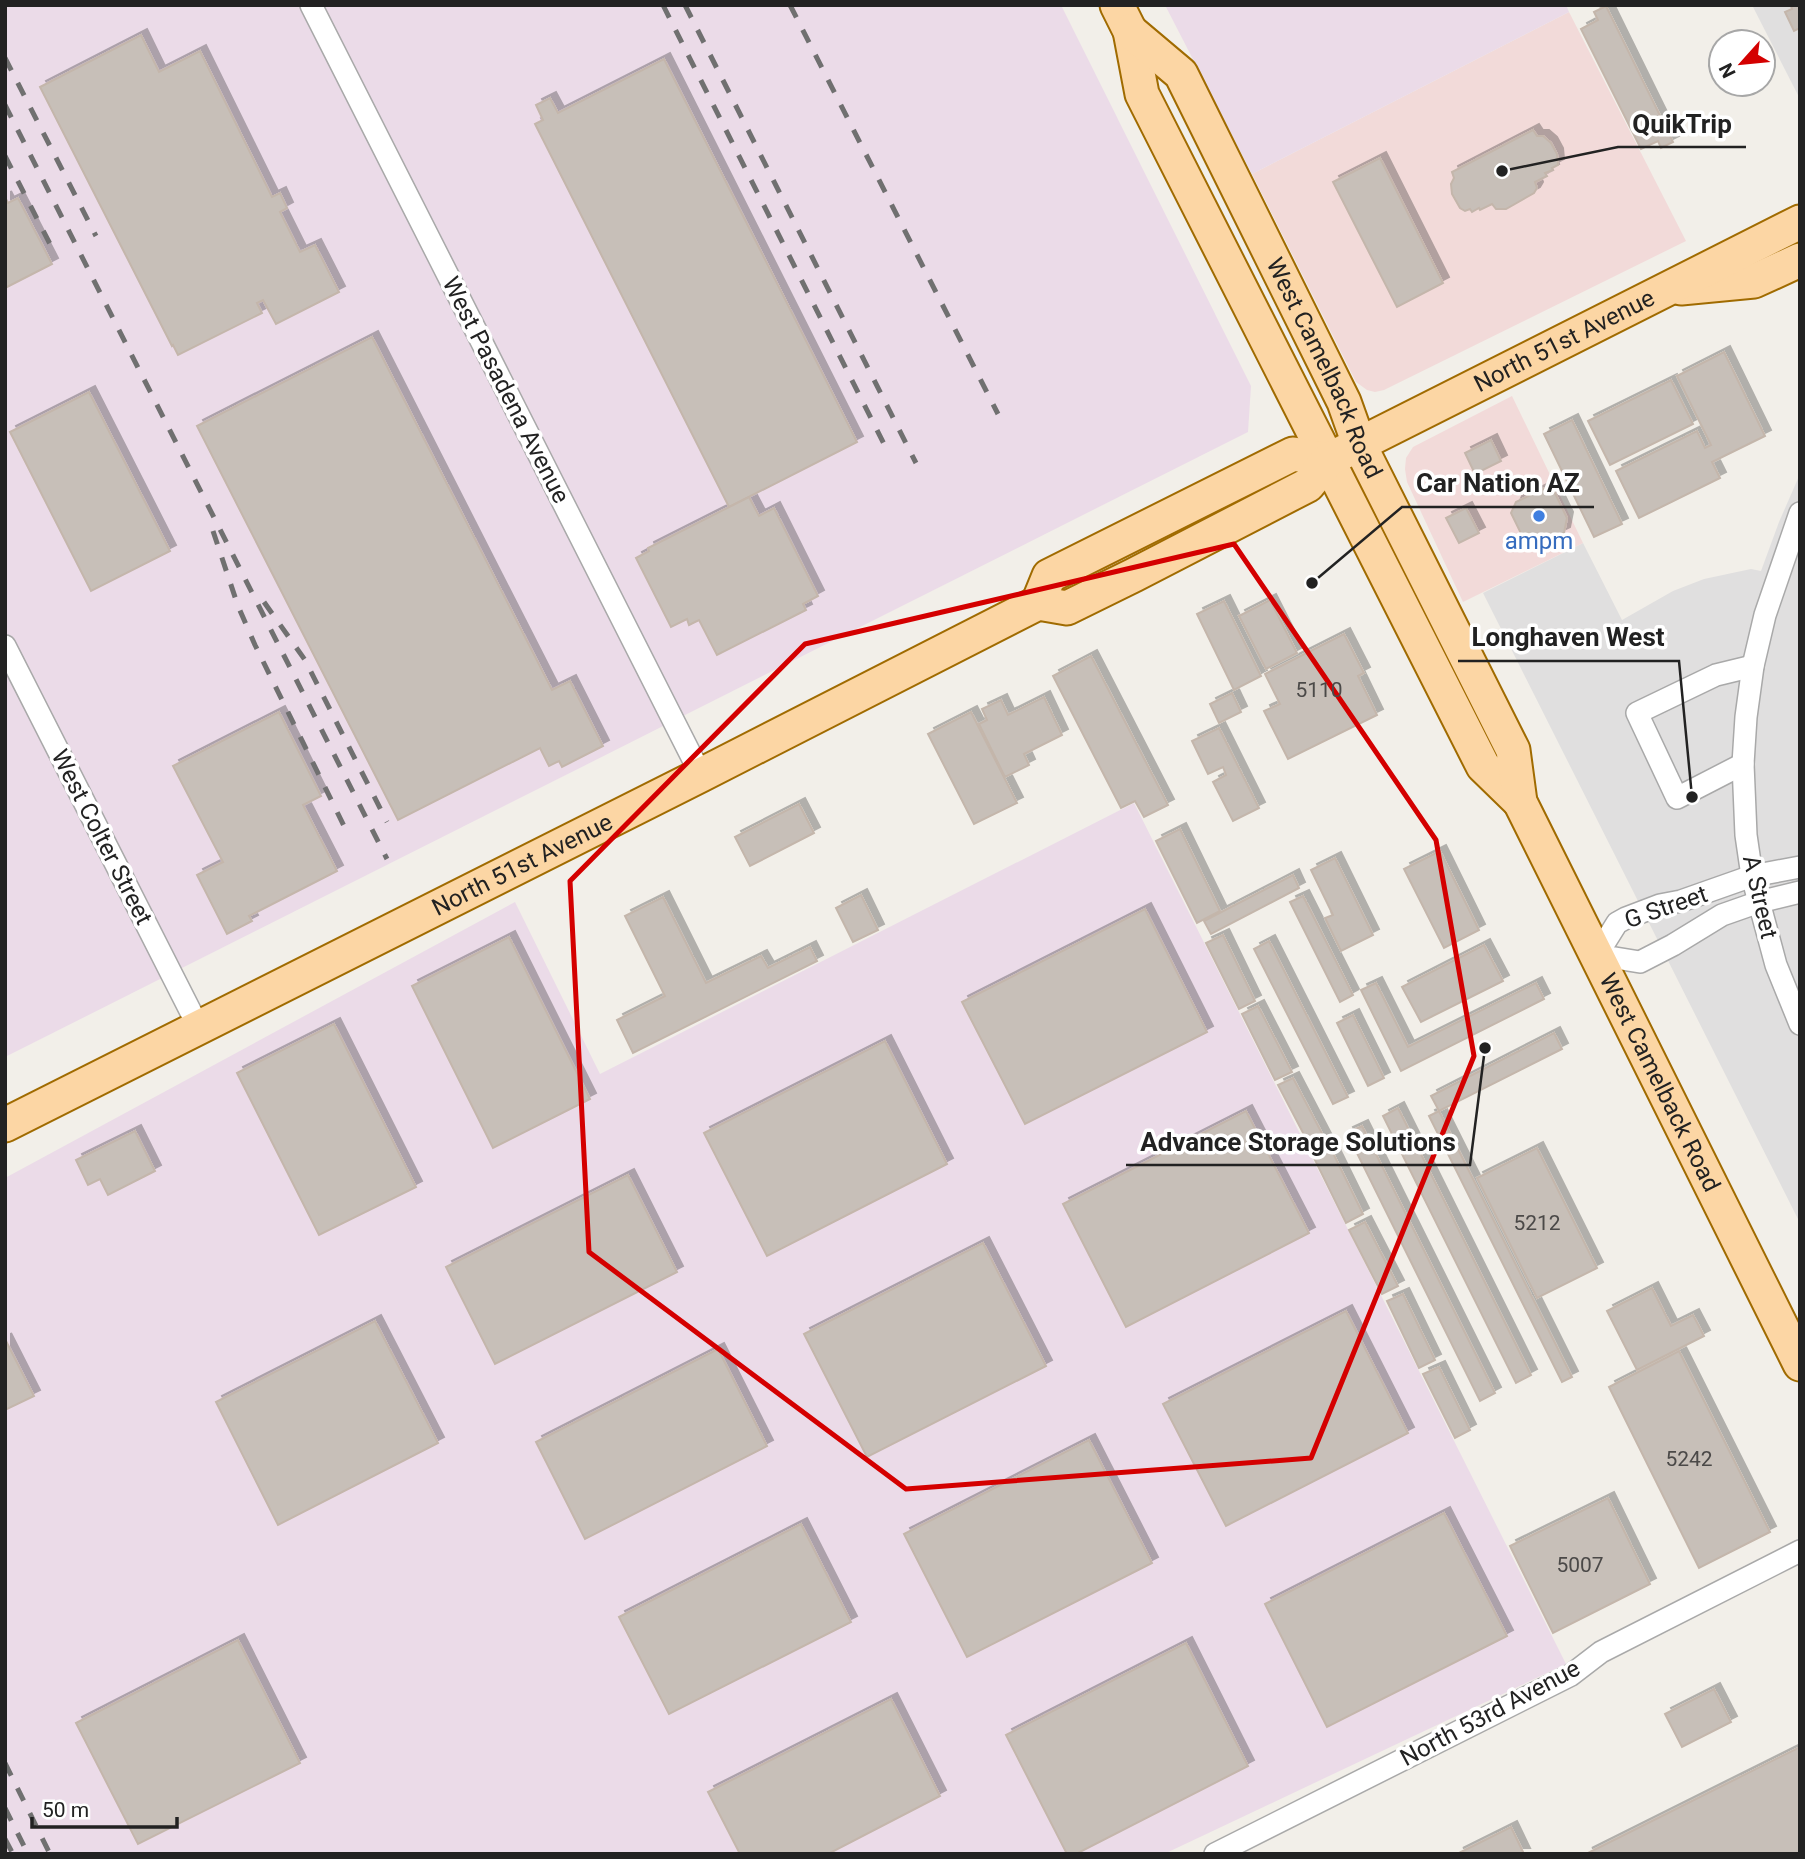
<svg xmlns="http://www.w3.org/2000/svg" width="1805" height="1859" font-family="Roboto,sans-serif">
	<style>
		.residential { fill: #e0dfdf }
		.commercial { fill: #f2dad9 }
		.industrial { fill: #ebdbe8 }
		.building { fill: #c7bfb8; stroke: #c4b6ab; stroke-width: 2; filter: url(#shadow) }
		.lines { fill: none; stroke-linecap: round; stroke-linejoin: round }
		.street-casing { stroke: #a9a9a9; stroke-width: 24 }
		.primary-casing { stroke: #a06b00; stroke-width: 37 }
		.street { stroke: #fff; stroke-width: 21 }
		.primary { stroke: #fcd6a4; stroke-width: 33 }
		.rail { stroke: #707070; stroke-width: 5; stroke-dasharray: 14 14; stroke-linecap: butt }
		.marked { fill: none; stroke: #d40000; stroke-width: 5; stroke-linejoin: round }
		.shop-dot { fill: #3f7fe0; stroke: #fff; stroke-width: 2.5 }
		.labels { text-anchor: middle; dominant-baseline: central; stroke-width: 7; stroke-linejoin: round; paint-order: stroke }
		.number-label { font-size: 21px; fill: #4b4948 }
		.street-label { font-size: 24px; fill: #222; stroke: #fff }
		.shop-label { font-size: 24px; fill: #366cbe; stroke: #fff }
		.leader { fill: none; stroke: #222; stroke-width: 2.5 }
		.callout-dot { fill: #222; stroke: #fff; stroke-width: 2.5 }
		.callout-label { font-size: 26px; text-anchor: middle; font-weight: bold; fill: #222; stroke: #fff; stroke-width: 7; stroke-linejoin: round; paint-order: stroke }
	</style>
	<defs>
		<filter id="shadow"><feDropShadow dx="6" dy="-6" stdDeviation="0" flood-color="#0004"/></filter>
	</defs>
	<rect width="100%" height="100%" fill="#f2efe9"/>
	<g class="residential">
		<polygon points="1752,5 1800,5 1800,99"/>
		<polygon points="1800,474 1800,1223 1483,593 1583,543 1622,620 1673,591 1704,579 1751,569 1761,571 1779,522"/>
	</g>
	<g class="commercial">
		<polygon points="1569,12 1686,241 1384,390 1375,392 1367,390 1356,382 1252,174"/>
		<polygon points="1512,396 1583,543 1463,602 1407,482 1405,469 1406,458 1413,447"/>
	</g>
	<g class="industrial">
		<polygon points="5,5 1061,5 1251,386 1248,432 5,1057"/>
		<polygon points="1165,5 1566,5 1569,12 1252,174"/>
		<polygon points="1134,803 1566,1664 1164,1854 5,1854 5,1178 515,902 600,1074"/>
	</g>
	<g class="building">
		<polygon points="1791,5 1800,5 1800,28 1794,31 1785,12 1792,9"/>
		<polygon points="1606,6 1673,142 1661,148 1658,141 1641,149 1581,29 1598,20 1594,12"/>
		<polygon points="141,35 159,72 200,51 272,197 280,193 287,208 280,212 300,252 315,245 339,292 276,324 263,300 257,303 262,313 178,355 173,345 172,346 40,87"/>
		<polygon points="664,59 857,442 729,507 535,124 543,120 536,105 550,98 558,113"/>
		<polygon points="1533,130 1537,136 1543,136 1551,143 1557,154 1558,165 1552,168 1553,170 1545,173 1547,176 1535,182 1537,188 1534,193 1506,209 1496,209 1492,204 1480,210 1479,208 1472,212 1470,209 1465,211 1460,208 1452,194 1451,184 1454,178 1452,172"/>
		<polygon points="1380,158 1443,283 1397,307 1333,182"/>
		<polygon points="5,197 8,203 18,198 52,264 5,288"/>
		<polygon points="372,337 552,690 570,681 603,746 562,767 559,761 549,766 540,748 398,820 197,426"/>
		<polygon points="1724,352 1765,436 1712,462 1720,478 1639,518 1616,471 1697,431 1705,448 1711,445 1677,376"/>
		<polygon points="1671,380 1693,424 1610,465 1588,421"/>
		<polygon points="89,392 170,551 91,591 10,432"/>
		<polygon points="1572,420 1622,524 1594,537 1544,434"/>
		<polygon points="1491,440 1501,461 1475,474 1465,453"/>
		<polygon points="1551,485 1567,518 1564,533 1529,550 1511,513 1516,502"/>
		<polygon points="749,497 759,516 774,508 818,596 803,604 806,610 717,655 699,620 689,625 687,619 671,627 636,558 649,551 648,548"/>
		<polygon points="1466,508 1479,533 1459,543 1446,518"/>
		<polygon points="1270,600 1297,653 1266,669 1239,616"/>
		<polygon points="1224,601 1261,676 1234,690 1197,614"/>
		<polygon points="1344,634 1364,673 1358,676 1377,715 1288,759 1264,711 1280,704 1265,674"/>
		<polygon points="1091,656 1168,805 1144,817 1135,801 1121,808 1053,676"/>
		<polygon points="1232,693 1241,712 1219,723 1210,704"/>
		<polygon points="1044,697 1062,735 1024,754 1029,765 1005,777 979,724 987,720 982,709 1001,700 1008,715"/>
		<polygon points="279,712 321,796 303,805 337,871 249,916 252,921 227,934 197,875 223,862 173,766"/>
		<polygon points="971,712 1017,803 974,824 928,734"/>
		<polygon points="1219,728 1259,808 1233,821 1213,782 1226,775 1223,767 1208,774 1192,741"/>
		<polygon points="799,804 814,833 750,866 735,837"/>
		<polygon points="1180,829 1220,911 1197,923 1156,841"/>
		<polygon points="1440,851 1479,930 1444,948 1404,869"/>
		<polygon points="1335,858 1373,935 1341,951 1325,918 1333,915 1311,870"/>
		<polygon points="1293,875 1299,888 1211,934 1204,921"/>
		<polygon points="861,895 878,930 853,942 836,908"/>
		<polygon points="1303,896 1353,995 1340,1002 1290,902"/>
		<polygon points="663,897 706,983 761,956 768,968 810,947 817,961 633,1053 617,1020 665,996 625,916"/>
		<polygon points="1145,909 1207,1032 1025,1124 962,1002"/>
		<polygon points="1223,935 1255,1001 1239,1009 1206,943"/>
		<polygon points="509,937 590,1099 493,1148 412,986"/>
		<polygon points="1269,941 1348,1097 1333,1104 1254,949"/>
		<polygon points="1484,945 1503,981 1421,1022 1402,987"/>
		<polygon points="1376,983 1408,1047 1536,983 1544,999 1401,1071 1361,990"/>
		<polygon points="1258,1006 1292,1072 1275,1080 1242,1014"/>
		<polygon points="1353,1015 1384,1078 1368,1086 1337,1023"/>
		<polygon points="334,1024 416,1187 319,1235 237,1073"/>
		<polygon points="1554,1033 1562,1049 1439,1111 1431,1096"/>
		<polygon points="885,1041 947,1164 767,1256 704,1133"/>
		<polygon points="1293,1078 1327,1143 1312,1150 1278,1085"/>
		<polygon points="1398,1108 1531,1375 1516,1383 1383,1116"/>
		<polygon points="1246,1111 1309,1233 1126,1327 1063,1204"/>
		<polygon points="1439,1111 1572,1377 1562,1382 1429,1116"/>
		<polygon points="1362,1126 1495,1393 1480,1401 1347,1133"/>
		<polygon points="135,1131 155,1171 108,1195 100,1179 88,1185 76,1160"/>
		<polygon points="1537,1148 1597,1268 1537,1298 1477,1178"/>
		<polygon points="1331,1149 1363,1214 1346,1223 1314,1158"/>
		<polygon points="628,1175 677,1272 495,1364 446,1267"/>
		<polygon points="1365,1222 1398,1286 1382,1294 1349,1230"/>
		<polygon points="983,1243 1046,1366 867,1457 804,1334"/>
		<polygon points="1652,1288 1671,1326 1693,1315 1704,1336 1637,1370 1607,1311"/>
		<polygon points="1403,1294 1435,1360 1419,1368 1387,1301"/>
		<polygon points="1346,1311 1408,1433 1226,1526 1163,1404"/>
		<polygon points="375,1321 438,1443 278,1525 216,1402"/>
		<polygon points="5,1339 34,1396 5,1410"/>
		<polygon points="718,1349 767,1446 585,1539 536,1442"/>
		<polygon points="1679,1351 1770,1532 1699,1568 1609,1387"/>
		<polygon points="1439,1367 1470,1430 1455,1438 1423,1374"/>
		<polygon points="1089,1440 1152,1563 967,1657 904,1534"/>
		<polygon points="1608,1498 1650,1584 1553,1633 1510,1546"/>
		<polygon points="1444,1513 1507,1636 1327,1727 1265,1604"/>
		<polygon points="801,1524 851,1622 669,1714 619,1617"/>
		<polygon points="238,1640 300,1763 138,1844 76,1723"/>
		<polygon points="1186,1643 1248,1766 1076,1854 1067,1854 1006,1735"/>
		<polygon points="1714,1689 1731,1722 1682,1747 1665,1714"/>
		<polygon points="891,1699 940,1796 828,1854 740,1854 708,1792"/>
		<polygon points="1800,1747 1800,1854 1586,1854"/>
		<polygon points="1511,1827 1524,1854 1457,1854"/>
	</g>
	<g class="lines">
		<g class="street-casing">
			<g id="street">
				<polyline points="311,5 701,775"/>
				<polyline points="1800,513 1765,615 1753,666 1746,717 1743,764 1746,835 1752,876 1776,965 1800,1024"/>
				<polyline points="5,646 199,1028"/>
				<polyline points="1743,764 1677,798 1637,713 1716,675 1753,666"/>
				<polyline points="1800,867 1752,876 1681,901 1660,905 1626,918 1617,923 1597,955 1640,962 1673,945 1722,915 1759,902 1800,892"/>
				<polyline points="1215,1854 1571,1675 1601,1652 1800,1551"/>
			</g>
		</g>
		<g class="primary-casing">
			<g id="primary">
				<polyline points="1117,5 1130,31 1142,94 1483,766 1520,802"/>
				<path id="s1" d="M 1130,31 L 1181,74 L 1344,402 L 1359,444 L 1513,750 L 1520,802 L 1800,1364"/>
				<polyline points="1681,288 1754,281 1800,260"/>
				<polyline points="1038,603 1049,576 1293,454 1328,460"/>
				<path id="s2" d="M 5,1125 L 701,775 L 1038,603 L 1067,608 L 1134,575 L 1308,485 L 1328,460 L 1800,222"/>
			</g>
		</g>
		<use href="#street" class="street"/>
		<use href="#primary" class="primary"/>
		<g class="rail">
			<polyline points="663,5 885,446"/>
			<polyline points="685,5 916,463"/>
			<polyline points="790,5 998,414"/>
			<polyline points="5,58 96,236"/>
			<polyline points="5,105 387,859"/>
			<polyline points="5,156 50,244"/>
			<polyline points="213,531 238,606 255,645 345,828"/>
			<polyline points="264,602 305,660 387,822"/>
			<polyline points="5,1763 50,1854"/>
			<polyline points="5,1808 28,1854"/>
			<polyline points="5,1839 13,1854"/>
		</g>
	</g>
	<path class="marked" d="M 1234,544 L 1436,840 L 1474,1056 L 1311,1458 L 906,1489 L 589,1252 L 570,881 L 805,644 Z"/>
	<circle class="shop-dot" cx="1539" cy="516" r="7"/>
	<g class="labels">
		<g class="number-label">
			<text x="1319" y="690">5110</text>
			<text x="1537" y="1223">5212</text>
			<text x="1689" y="1459">5242</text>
			<text x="1580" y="1565">5007</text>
		</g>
		<g class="street-label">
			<text stroke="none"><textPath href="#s2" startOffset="1754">North 51st Avenue</textPath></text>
			<text stroke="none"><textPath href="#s1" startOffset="394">West Camelback Road</textPath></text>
			<text transform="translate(506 390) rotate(63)">West Pasadena Avenue</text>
			<text transform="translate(102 837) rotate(63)">West Colter Street</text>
			<text stroke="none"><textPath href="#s2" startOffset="579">North 51st Avenue</textPath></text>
			<text transform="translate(1760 897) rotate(77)">A Street</text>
			<text transform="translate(1666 907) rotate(-19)">G Street</text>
			<text stroke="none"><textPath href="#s1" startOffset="1186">West Camelback Road</textPath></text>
			<text transform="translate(1490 1713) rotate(-28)">North 53rd Avenue</text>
		</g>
		<g class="shop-label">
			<text x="1539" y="541">ampm</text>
		</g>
	</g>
	<path class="leader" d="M1502 171L1618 147H1746M1312 583L1402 507H1594M1692 797L1679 661H1458M1485 1048L1470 1165H1126"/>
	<g class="callout-dot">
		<circle cx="1502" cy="171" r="7"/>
		<circle cx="1312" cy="583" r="7"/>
		<circle cx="1692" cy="797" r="7"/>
		<circle cx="1485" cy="1048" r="7"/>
	</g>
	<g class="callout-label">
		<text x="1682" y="133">QuikTrip</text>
		<text x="1498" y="492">Car Nation AZ</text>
		<text x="1568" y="646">Longhaven West</text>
		<text x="1298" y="1151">Advance Storage Solutions</text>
	</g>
	<rect width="1805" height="1859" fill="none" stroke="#222222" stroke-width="14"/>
	<g transform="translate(1742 63) rotate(243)"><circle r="33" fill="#ffffff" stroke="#a7a7a7" stroke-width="2"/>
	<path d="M0-5L12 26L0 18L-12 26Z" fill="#d40000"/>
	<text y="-10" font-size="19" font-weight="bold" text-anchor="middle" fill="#222222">N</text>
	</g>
	<path d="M32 1817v10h145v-10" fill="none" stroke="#222222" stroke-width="3.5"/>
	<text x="42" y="1817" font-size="21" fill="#222222" stroke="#ffffff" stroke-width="5" paint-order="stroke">50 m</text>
</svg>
